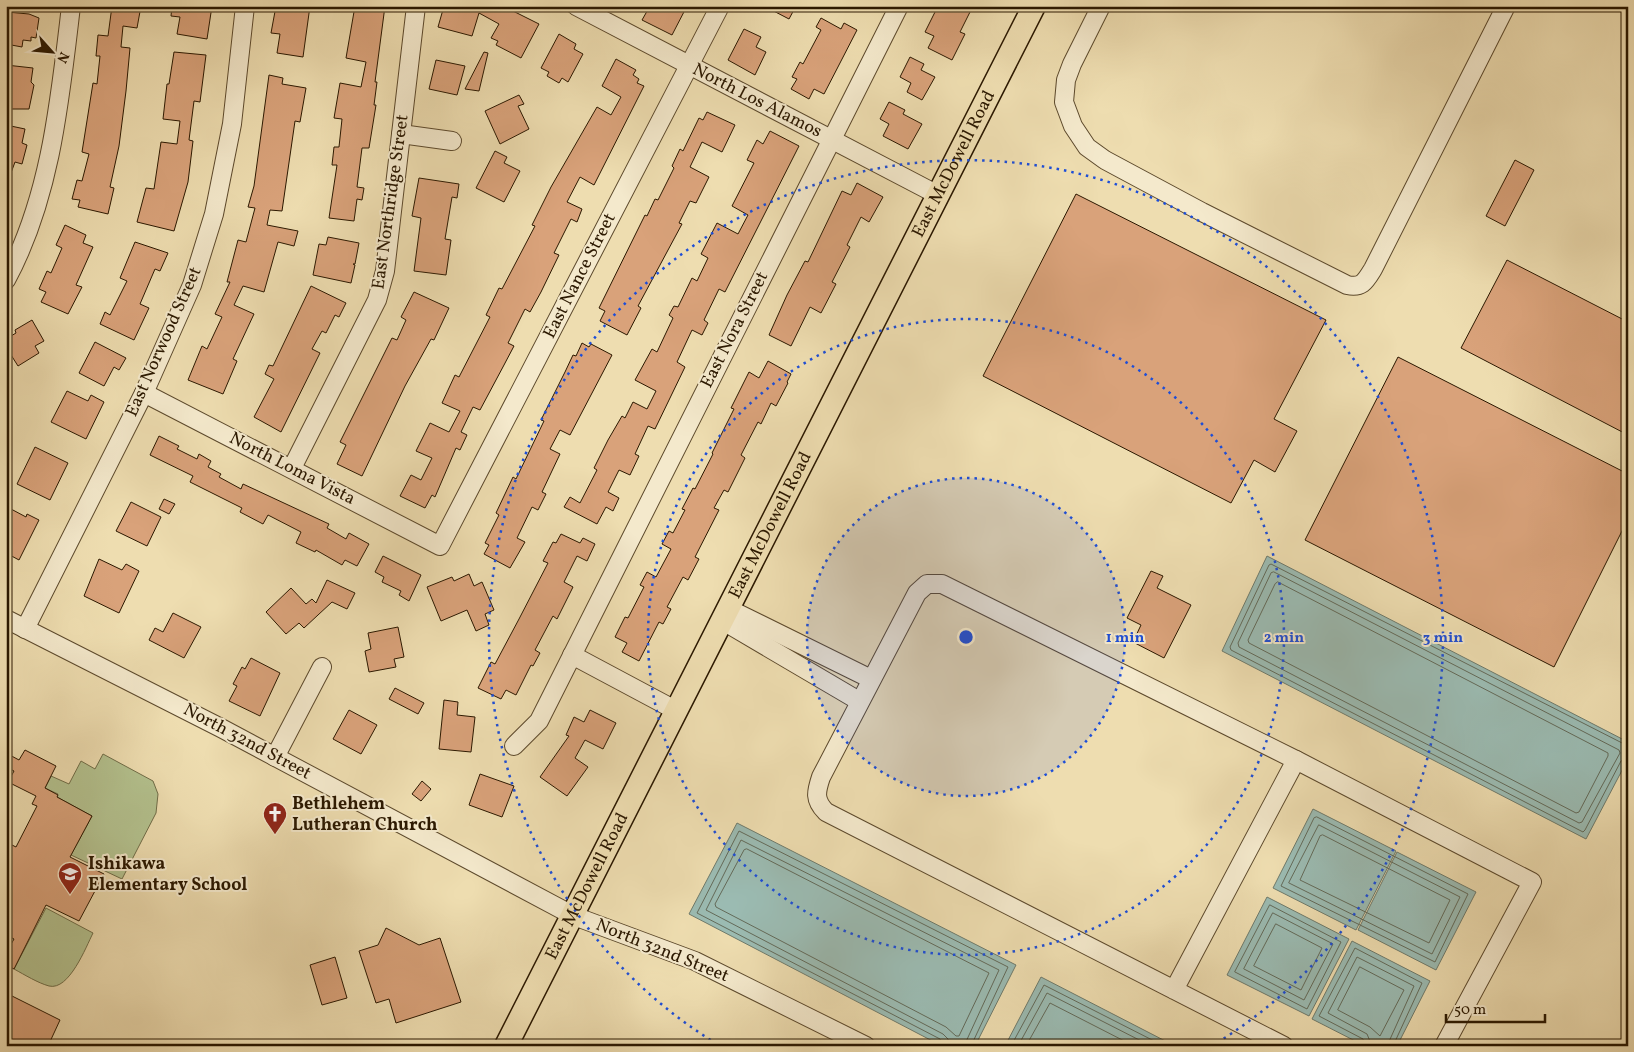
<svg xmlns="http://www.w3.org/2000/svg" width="1634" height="1052" font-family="Vollkorn,serif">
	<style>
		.green { fill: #b4c28f; stroke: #706d48 }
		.water { fill: #9bbbb2; stroke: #6e7a6b }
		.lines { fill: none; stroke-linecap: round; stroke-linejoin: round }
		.shore { stroke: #636a59; stroke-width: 1 }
		.building { fill: #d9a27a; stroke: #2b1800 }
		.minor-casing { stroke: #5c492c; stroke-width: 20 }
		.major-casing { stroke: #2b1800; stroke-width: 25 }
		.minor { stroke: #f4e9cc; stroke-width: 18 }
		.major { stroke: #eeddb0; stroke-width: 22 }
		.ring { fill: none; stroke: #1d4ed8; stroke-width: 2.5; stroke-dasharray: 2.5 5 }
		.labels { text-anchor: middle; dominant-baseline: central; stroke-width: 4; stroke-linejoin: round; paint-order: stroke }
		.street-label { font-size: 18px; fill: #2b1800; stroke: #f4e9cc }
		.poi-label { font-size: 18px; font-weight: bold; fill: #2b1800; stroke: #f4e9cc; text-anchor: start }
		.centre { fill: #1d4ed8; stroke: #f4e9cc; stroke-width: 2.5 }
		.ring-label { font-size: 15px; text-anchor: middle; font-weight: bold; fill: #1d4ed8; stroke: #f4e9cc; stroke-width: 4; stroke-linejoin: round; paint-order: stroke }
	</style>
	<rect width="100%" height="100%" fill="#eeddb0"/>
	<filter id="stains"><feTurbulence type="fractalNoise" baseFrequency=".004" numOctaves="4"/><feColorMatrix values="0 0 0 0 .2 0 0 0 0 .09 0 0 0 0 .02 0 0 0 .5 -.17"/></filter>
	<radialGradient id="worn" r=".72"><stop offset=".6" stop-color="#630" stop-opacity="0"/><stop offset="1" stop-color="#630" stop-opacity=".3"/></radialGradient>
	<g class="green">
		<polygon points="103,754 153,781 158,794 156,813 122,879 71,855 92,816 57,797 58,794 45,788 51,776 69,784 81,761 95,769"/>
		<path d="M 46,908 L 93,933 C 86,947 69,991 49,986 C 38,983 25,975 14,969 Z"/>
	</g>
	<g class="water">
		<polygon points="1267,556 1628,742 1628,759 1586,839 1222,651"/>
		<polygon points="1313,809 1396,851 1356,930 1273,888"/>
		<polygon points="737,823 1016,965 975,1046 942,1046 689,914"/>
		<polygon points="1397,852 1476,892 1436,970 1358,930"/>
		<polygon points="1267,897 1349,939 1309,1016 1227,975"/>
		<polygon points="1352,941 1430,981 1397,1046 1365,1046 1312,1019"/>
		<polygon points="1041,977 1175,1046 1005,1046"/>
	</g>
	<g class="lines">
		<g class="shore">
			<polygon points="1274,572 1619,750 1620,753 1582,822 1579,823 1239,647 1238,643 1271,573"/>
			<polygon points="1278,582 1608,753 1608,756 1579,812 1576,813 1249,643 1248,640 1275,584"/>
			<polyline points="1628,746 1271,564 1269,565 1230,647 1231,650 1583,832 1585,830 1621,761 1628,758"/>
			<polygon points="1317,817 1468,894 1435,962 1281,886 1314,818"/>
			<polygon points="1319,825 1460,897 1432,954 1289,883"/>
			<polygon points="1323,835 1450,900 1429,943 1300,880 1320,836"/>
			<polygon points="747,849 989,973 959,1036 956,1036 946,1027 716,907 715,904 744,850"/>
			<polygon points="1270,905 1341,942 1307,1009 1235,972"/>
			<polygon points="1273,913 1333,944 1304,1000 1244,969"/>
			<polygon points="1276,924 1322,948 1301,990 1254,966"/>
			<polygon points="1360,967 1404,990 1380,1036 1370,1027 1338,1010"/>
			<polyline points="943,1046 940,1039 697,913 739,831 1008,967 971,1046"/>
			<polyline points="949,1046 948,1039 943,1034 706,910 741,840 999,970 964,1046"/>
			<polyline points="1011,1046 1044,985 1164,1046"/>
			<polyline points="1018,1046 1047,993 1151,1046"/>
			<polyline points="1026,1046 1050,1003 1134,1046"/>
			<polyline points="1366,1046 1363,1039 1319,1016 1355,948 1422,983 1393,1046"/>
			<polyline points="1372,1046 1367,1034 1328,1013 1357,957 1414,986 1387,1046"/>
		</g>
	</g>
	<g class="building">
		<polygon points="112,6 141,6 137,28 123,26 121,47 130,48 126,91 119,146 110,187 114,188 108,214 78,207 80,200 72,199 77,180 82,181 89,154 82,152 93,83 97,84 100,56 96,56 98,35 108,36"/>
		<polygon points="172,6 212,6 207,39 177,34 180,17 171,16"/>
		<polygon points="276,6 310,6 303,57 277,53 280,34 271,33"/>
		<polygon points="355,6 385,6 375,82 377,82 374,105 376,105 369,148 362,148 357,187 364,188 362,200 357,199 354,221 329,218 337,165 332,165 334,147 339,147 342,119 334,118 340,83 361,87 366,62 346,58"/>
		<polygon points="444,6 503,6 539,24 521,58 496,45 498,41 491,38 499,24 479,13 472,36 438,27"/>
		<polygon points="650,6 687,6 672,35 642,20"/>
		<polygon points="764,6 796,6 789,19"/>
		<polygon points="938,6 973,6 960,32 965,34 952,60 928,48 934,36 925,32"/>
		<polygon points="7,12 29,14 39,18 36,38 31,37 31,41 23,40 22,47 6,44"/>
		<polygon points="821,18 841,29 844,23 857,30 824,94 814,89 809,99 791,89 797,79 792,77 800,62 803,64 821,30 816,27"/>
		<polygon points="744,29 761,37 756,47 766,52 755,75 728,60"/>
		<polygon points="559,34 576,44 574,49 583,54 568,82 562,78 559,83 547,76 549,72 541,68"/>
		<polygon points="174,52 206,55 200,102 194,101 189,140 193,141 188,182 174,231 137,222 146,188 154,189 161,142 177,144 180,121 163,119 167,84 169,84"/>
		<polygon points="484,52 488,53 479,91 465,89"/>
		<polygon points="910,57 924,64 921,70 935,77 922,100 907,92 911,83 900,77"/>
		<polygon points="616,59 636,70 633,75 639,79 637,83 644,86 594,185 580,177 567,202 582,209 577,222 571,219 554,253 559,255 541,292 530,312 525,309 508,343 514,346 504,365 480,410 473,407 461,432 467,435 460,450 456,448 435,497 432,495 425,508 400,496 411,475 421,480 432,458 416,451 430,423 449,432 460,411 442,403 455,375 459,377 490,317 486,315 499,288 502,289 535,226 532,225 551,187 597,107 611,115 621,97 602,86"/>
		<polygon points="436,60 465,66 457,95 429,89"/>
		<polygon points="6,65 33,68 31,82 34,85 29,109 6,109"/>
		<polygon points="269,75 283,78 282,84 306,88 300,122 295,121 282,211 270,210 267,225 298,231 294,246 278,242 264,292 243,286 234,305 254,314 233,359 237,361 223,394 188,380 202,346 207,349 222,317 215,314 230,282 227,282 238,240 246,242 255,208 248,207 254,186"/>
		<polygon points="519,95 524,104 518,106 529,129 500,144 485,111"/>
		<polygon points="889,102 905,110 903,114 922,124 908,149 883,136 889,124 880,119"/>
		<polygon points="707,112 735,125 722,152 702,142 690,167 709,177 696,203 690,201 679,223 682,224 638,306 641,308 627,335 600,321 605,311 599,308 645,215 647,216 655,199 658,200 674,168 672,166 680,149 683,151 699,118 703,120"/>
		<polygon points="6,125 25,129 22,143 27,145 22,164 15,162 8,181 6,181"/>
		<polygon points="770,131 799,146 725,292 719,289 704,320 708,323 702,335 692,330 677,362 685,367 655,429 648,426 635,454 639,456 630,475 619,470 608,492 619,498 613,511 606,507 597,524 564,507 570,497 580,503 597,470 594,468 608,440 622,416 625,418 633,402 647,409 656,391 635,380 652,349 657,352 673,318 669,315 674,306 678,307 692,278 697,281 708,258 701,254 717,223 738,234 748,215 732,206 754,163 747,160 757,140 763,144"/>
		<polygon points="495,151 507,157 504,163 520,171 504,202 476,188"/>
		<polygon points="1515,160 1534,170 1505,226 1486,216"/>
		<polygon points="419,178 459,184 457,198 452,197 445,239 451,240 446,275 414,271 421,218 412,216"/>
		<polygon points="857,183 883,197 869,222 861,217 847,245 850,247 832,282 836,284 821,313 810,307 791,346 769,335 787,295 805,261 808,262 842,191 851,195"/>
		<polygon points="1076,194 1326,320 1274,419 1297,431 1275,472 1254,460 1231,503 983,376"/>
		<polygon points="65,225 86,235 83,243 93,247 76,285 82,287 68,314 41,302 46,292 39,289 47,271 51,273 62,248 56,245"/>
		<polygon points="328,237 359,243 355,264 353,264 355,265 351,283 313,275 319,244 326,245"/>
		<polygon points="135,242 168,253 160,271 155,269 140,304 149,308 134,340 100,324 105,312 110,315 127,281 120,278"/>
		<polygon points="1507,260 1628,322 1628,435 1461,348"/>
		<polygon points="311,286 346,303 339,317 335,315 326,333 322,331 312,349 320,353 281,432 254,417 274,379 265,374 269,365 273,366"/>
		<polygon points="414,292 449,308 434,340 431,339 405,386 362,476 337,464 346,445 340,442 392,338 397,340 406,320 401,317"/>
		<polygon points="32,320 44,341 35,346 39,353 18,366 6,347 6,339 16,333 15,330"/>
		<polygon points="95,342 126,358 119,370 114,367 104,386 79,373"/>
		<polygon points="582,343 589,347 591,344 612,355 570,435 560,430 550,449 560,454 542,492 546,494 538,510 532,507 517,538 525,542 510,568 484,554 489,545 485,543 499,515 496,513 513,477 516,479 544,421 541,420 565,372 573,355 576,356"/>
		<polygon points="1398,357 1628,474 1628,519 1554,667 1305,540"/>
		<polygon points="768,361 791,374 787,382 788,383 776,406 771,403 761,424 758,422 741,455 745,458 728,492 724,490 714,508 719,510 695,557 699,559 688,580 683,577 667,607 671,609 663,624 659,622 639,661 622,652 627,643 615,637 625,617 628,618 644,587 640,585 647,572 656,577 671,549 662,544 669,531 673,533 685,510 682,509 693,488 695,489 713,454 712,453 734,409 731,408 749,372 759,378"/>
		<polygon points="67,391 88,401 91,395 104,402 86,439 51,422"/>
		<polygon points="159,436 179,446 177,449 197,459 199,454 211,461 208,467 221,474 219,477 241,489 243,484 329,524 327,528 346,539 349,533 369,544 357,566 345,560 342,565 316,550 315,552 296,543 301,532 268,515 263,524 240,512 242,508 190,482 193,476 150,455"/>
		<polygon points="35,447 68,463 50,500 17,484"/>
		<polygon points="164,499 175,504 169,514 159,509"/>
		<polygon points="131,502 161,517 147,546 116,531"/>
		<polygon points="11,509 26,517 27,514 39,520 19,560 6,553 6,518"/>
		<polygon points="561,534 580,543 583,538 595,544 587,561 577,556 564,582 573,587 557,619 553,616 535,650 540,653 533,666 531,665 516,695 506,690 501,699 478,688 491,662 495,664 519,619 548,563 543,561 553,542 556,543"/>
		<polygon points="383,556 421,575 409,601 399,595 401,591 382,582 384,577 375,572"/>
		<polygon points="99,559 122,570 126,564 139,571 119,613 84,596"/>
		<polygon points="1151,571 1163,576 1157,588 1191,605 1164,658 1133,642 1141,625 1127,618"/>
		<polygon points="469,574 474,586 482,582 494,610 485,614 489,625 476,631 467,610 441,621 427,587 452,577 454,581"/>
		<polygon points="327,580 355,593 347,609 332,602 304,628 299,623 286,634 266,612 291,588 306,604 312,599 316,603"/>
		<polygon points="173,613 201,627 184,658 149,640 155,628 163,632"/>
		<polygon points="398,627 404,657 394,659 396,667 369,672 365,651 371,649 368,633"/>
		<polygon points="251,658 280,673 260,716 229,701 237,686 233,684 242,667 245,669"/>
		<polygon points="395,688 424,703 418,714 389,699"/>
		<polygon points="444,700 458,702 457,715 475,717 471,752 439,749"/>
		<polygon points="349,710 377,725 361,754 333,739"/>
		<polygon points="590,710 616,723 603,749 585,740 575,758 588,767 567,796 540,777 569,736 566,735 574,717 584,722"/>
		<polygon points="25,750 56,766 45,788 58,795 57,797 92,816 70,857 104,874 79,921 46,905 14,969 6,965 6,953 14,939 6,935 6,842 16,847 37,806 32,804 36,796 8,782 14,771 6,767 6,753 19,760"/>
		<polygon points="480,774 514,786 502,817 469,805"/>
		<polygon points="422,781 431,789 421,801 412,794"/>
		<polygon points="386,928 419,945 440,938 461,1002 396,1023 389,999 376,1003 359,951 378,945"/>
		<polygon points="335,957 347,998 322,1005 310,965"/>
		<polygon points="6,993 60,1020 48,1046 21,1046 6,1038"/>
	</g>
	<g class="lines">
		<g class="minor-casing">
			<g id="minor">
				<polyline points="576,6 938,195"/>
				<path d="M 1101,6 L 1072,64 L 1066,80 L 1064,102 L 1073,126 L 1087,147 L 1105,160 L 1202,212 L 1347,285 C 1362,288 1365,282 1373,269 L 1506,6"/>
				<polyline points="401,134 452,141"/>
				<path d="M 6,280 C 51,197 60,99 71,6"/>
				<polyline points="144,393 440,546 720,6"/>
				<polyline points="292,468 377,300 385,271 416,6"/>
				<polyline points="729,609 871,679"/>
				<polyline points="6,619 221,728 574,916 695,961 866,1046"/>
				<polyline points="723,621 859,701"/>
				<polyline points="25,629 144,393 192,285 214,214 232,124 245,6"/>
				<polyline points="572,655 677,711"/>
				<polyline points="514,746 539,721 899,6"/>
				<polyline points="275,757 322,667"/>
				<polyline points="1296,760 1532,882 1444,1046"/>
				<path d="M 1174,990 L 1296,760 L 942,584 L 927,584 L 917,593 L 821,777 C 816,792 814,800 826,812 L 1284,1046"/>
			</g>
		</g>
		<g class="major-casing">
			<g id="major">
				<path id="s1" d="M 506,1046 L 1034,6"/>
			</g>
		</g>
		<use href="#minor" class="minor"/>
		<use href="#major" class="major"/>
	</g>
	<circle cx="966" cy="637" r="159" fill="#1d4ed8" fill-opacity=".12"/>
	<g class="ring">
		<circle cx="966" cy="637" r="159"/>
		<circle cx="966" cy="637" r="318"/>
		<path d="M717 1044A477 477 0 1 1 1215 1044"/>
	</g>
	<defs>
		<g id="church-pin" transform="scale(1.25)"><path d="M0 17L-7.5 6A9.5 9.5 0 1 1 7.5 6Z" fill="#8f2418" stroke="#f4e9cc"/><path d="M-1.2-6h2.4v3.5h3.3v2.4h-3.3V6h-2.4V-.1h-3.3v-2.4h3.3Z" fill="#fff"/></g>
		<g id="school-pin" transform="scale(1.25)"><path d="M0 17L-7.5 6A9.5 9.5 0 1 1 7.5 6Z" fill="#8f2418" stroke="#f4e9cc"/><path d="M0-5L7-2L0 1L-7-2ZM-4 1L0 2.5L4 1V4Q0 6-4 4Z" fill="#fff"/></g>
	</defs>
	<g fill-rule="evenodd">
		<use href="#church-pin" x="275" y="814"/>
		<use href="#school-pin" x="70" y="874"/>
	</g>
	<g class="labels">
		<g class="street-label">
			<text transform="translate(757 101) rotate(27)">North Los Alamos</text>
			<text stroke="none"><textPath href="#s1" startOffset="989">East McDowell Road</textPath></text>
			<text transform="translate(391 202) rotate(-82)">East Northridge Street</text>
			<text transform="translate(580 276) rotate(-63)">East Nance Street</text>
			<text transform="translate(735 330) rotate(-63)">East Nora Street</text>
			<text transform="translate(164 342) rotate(-66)">East Norwood Street</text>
			<text transform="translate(292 469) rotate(27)">North Loma Vista</text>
			<text stroke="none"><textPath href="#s1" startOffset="584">East McDowell Road</textPath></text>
			<text transform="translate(247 742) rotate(28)">North 32nd Street</text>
			<text stroke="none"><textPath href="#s1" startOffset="179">East McDowell Road</textPath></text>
			<text transform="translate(662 951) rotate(22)">North 32nd Street</text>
		</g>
		<g class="poi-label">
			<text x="292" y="804">Bethlehem<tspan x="292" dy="21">Lutheran Church</tspan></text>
			<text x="88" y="864">Ishikawa<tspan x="88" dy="21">Elementary School</tspan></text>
		</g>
	</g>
	<circle cx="966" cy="637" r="8" class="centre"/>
	<g class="ring-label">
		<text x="1125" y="642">1 min</text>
		<text x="1284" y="642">2 min</text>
		<text x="1443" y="642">3 min</text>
	</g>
	<rect width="1634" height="1052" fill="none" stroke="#eeddb0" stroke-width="25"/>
	<rect x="8" y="8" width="1619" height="1037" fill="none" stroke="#2b1800" stroke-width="2.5"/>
	<rect x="12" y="12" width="1609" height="1027" fill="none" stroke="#2b1800"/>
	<g transform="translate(52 52) rotate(117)" stroke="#f4e9cc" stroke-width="4" paint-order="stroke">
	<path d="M0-4L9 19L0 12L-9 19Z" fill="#2b1800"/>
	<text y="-8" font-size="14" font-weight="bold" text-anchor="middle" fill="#2b1800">N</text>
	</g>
	<path d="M1446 1014v8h99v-8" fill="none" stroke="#2b1800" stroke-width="2.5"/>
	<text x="1454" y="1014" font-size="15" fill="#2b1800" stroke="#f4e9cc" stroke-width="4" paint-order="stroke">50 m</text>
	<rect width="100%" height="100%" filter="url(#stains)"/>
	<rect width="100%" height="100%" fill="url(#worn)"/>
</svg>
